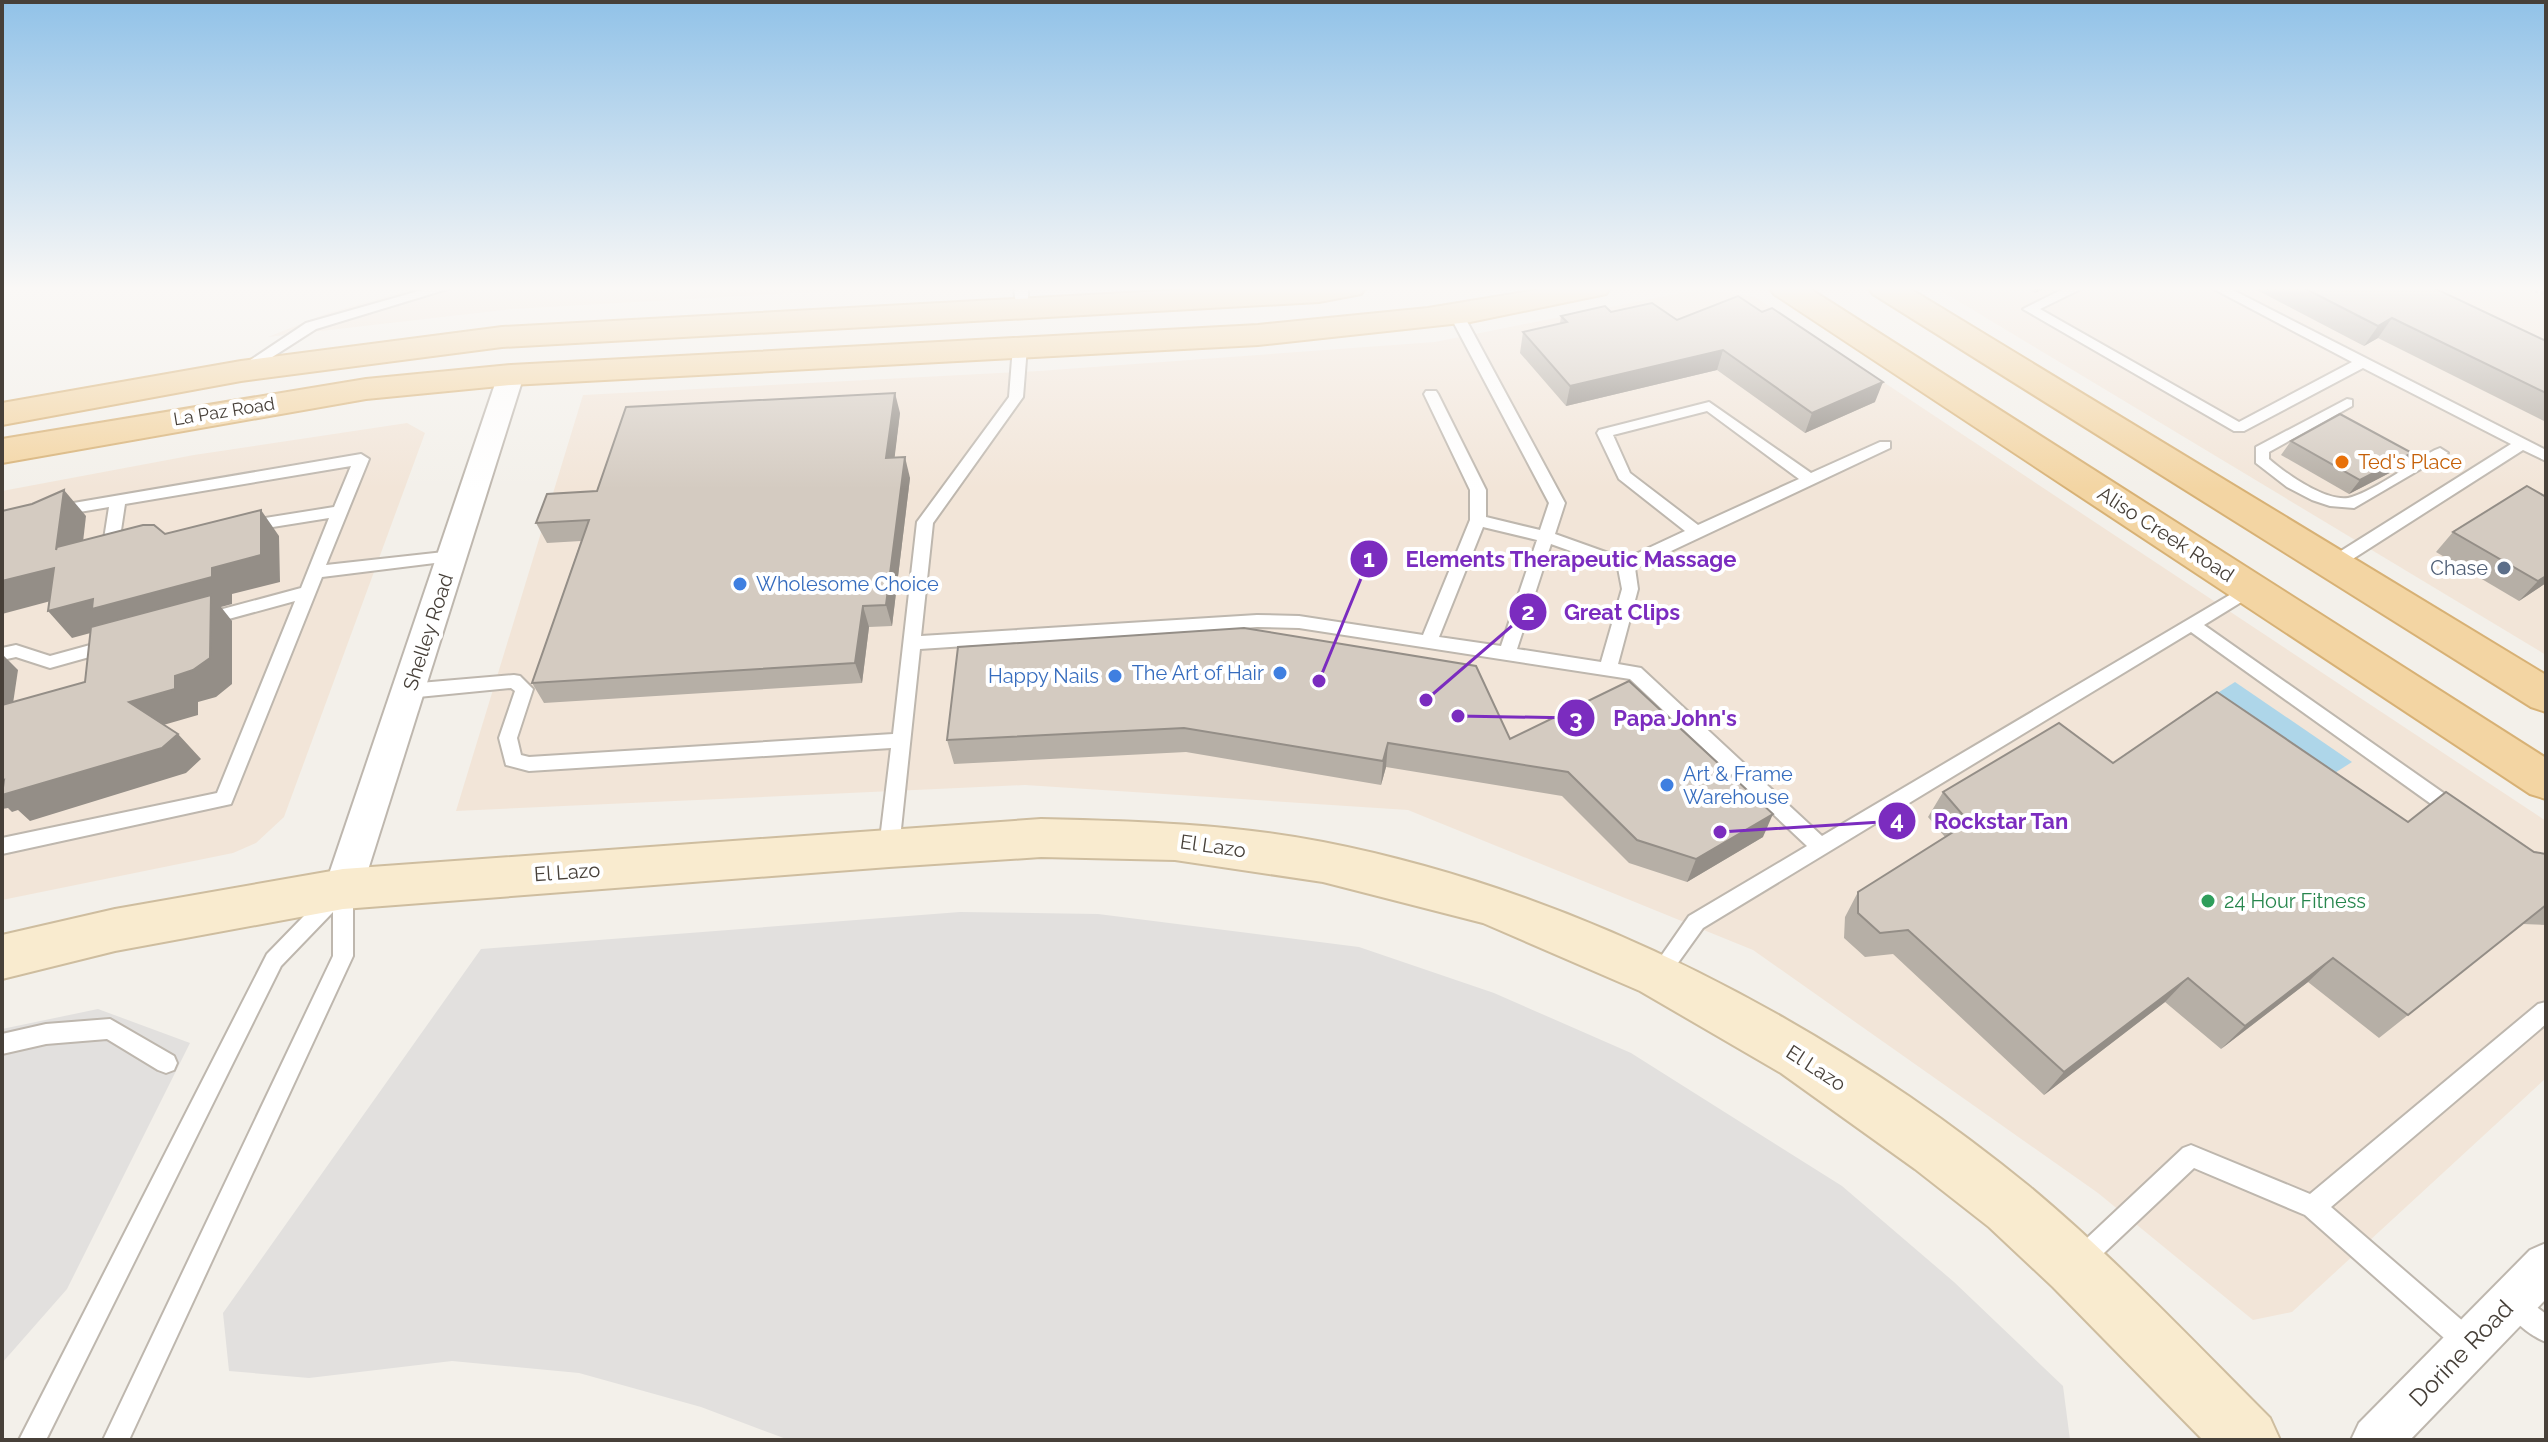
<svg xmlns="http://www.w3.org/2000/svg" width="2548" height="1442" font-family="Raleway,sans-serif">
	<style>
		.commercial { fill: #f2e5d8 }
		.parking { fill: #e2e0de }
		.water { fill: #aed6e9 }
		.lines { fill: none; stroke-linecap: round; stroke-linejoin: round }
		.lane-casing { stroke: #beb7ae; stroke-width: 4 }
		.street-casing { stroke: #beb7ae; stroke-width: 4 }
		.secondary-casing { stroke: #cebd9f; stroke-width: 4 }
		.primary-casing { stroke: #d7b175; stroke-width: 4 }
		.path { stroke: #beb1a1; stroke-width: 4; stroke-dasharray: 3 3; stroke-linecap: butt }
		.lane { fill: #fff; fill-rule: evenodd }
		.street { fill: #fff; fill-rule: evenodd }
		.secondary { fill: #f9ebcf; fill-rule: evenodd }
		.primary { fill: #f3d5a3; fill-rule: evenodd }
		.wall { fill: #b6afa6 }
		.shaded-wall { fill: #948e87 }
		.building { fill: #d4cbc1; stroke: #948e87; stroke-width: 2 }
		.food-dot { fill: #e8710a; stroke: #fff; stroke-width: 3 }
		.service-dot { fill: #5c6f8a; stroke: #fff; stroke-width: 3 }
		.shop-dot { fill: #3f7fe0; stroke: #fff; stroke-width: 3 }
		.leisure-dot { fill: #2e9e5b; stroke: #fff; stroke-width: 3 }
		.labels { text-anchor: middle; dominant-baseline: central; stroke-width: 8; stroke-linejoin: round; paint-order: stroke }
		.far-street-label { font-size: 18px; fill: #474039; stroke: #fff }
		.food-label { font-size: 20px; fill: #c56008; stroke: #fff; text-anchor: start }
		.street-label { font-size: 20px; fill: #474039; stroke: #fff }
		.service-label { font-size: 20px; fill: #4e5e75; stroke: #fff; text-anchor: end }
		.shop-label { font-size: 20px; fill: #366cbe; stroke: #fff; text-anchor: start }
		.leisure-label { font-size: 20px; fill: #27864d; stroke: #fff; text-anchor: start }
		.near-street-label { font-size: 24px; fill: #474039; stroke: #fff }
		.leader { fill: none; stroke: #7b2cbf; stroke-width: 3 }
		.callout-dot { fill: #7b2cbf; stroke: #fff; stroke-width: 3 }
		.mark-label { font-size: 24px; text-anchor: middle; font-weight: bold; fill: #fff }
		.callout-label { font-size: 22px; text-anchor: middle; font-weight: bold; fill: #7b2cbf; stroke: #fff; stroke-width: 8; stroke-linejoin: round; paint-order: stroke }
	</style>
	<rect width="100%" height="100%" fill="#f3f0ea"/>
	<g class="commercial">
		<polygon points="420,287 898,287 512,309 268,337 328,313"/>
		<polygon points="1935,287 2516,287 2546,296 2546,655"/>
		<polygon points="1701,289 1755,297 2546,821 2546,1078 2292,1312 2253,1320 2098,1193 1753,950 1408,810 1025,785 456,811 583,395 1039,371 1435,342"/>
		<polygon points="407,423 425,433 284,817 256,843 233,853 2,900 2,491 194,455"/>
	</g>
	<g class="parking">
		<polygon points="960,912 1098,914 1359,947 1494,993 1631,1053 1842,1186 1954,1282 2063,1386 2070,1440 789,1440 701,1407 579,1373 452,1361 309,1378 229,1371 223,1313 481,949"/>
		<polygon points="98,1009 190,1043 67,1289 2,1363 2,1029"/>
	</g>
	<polygon class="water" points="2235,682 2352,762 2308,790 2194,708"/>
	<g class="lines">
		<g class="lane-casing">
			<g id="lane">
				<polygon points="433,287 454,287 316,329 246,374 236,374 234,371 306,323"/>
				<polygon points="1014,287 1028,287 1028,310 1023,311 1016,307"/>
				<polygon points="2067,287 2085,287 2040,309 2239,422 2352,362 2210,287 2227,287 2546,450 2546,461 2523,450 2337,569 2325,569 2323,565 2325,561 2511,444 2363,368 2244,431 2234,431 2023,309"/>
				<path d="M 1456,310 L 1463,314 L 1565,503 L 1555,534 L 1625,559 L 1685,531 L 1619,479 L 1597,433 L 1599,430 L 1709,402 L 1811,473 L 1880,442 L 1890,442 L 1890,448 L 1635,568 L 1638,589 L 1618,664 L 1641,668 L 1822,836 L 2250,583 L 2256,585 L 2258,589 L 2256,593 L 2204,625 L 2462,806 L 2465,811 L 2462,816 L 2448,816 L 2191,632 L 1703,928 L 1665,981 L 1658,984 L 1651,981 L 1648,975 L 1689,916 L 1807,846 L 1630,679 L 1299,628 L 1257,627 L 920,649 L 899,848 L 896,854 L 889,856 L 882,854 L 879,848 L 891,748 L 529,771 L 506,765 L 499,738 L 515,691 L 511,688 L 408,698 L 399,691 L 408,684 L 514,675 L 520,676 L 533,689 L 517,738 L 521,755 L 529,757 L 893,734 L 917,522 L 1009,397 L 1013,347 L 1020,343 L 1027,347 L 1023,397 L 933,523 L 921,636 L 1257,615 L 1299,616 L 1423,635 L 1470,520 L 1470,490 L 1424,394 L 1426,391 L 1436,391 L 1438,394 L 1486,490 L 1486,517 L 1540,530 L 1549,503 L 1449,314 ZM 1707,411 L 1799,479 L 1698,525 L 1630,473 L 1613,435 ZM 1483,527 L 1537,540 L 1501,646 L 1439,637 ZM 1551,544 L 1618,568 L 1622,589 L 1601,662 L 1517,649 Z"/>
				<path d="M 2347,399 L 2352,400 L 2352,406 L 2269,452 L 2269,459 C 2285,473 2329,505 2352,497 C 2377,489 2411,463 2435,450 L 2440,448 L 2448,453 L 2354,508 L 2330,506 L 2312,500 L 2287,487 L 2256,463 L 2256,447 Z"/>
				<polygon points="361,454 369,459 326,565 453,551 461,556 459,560 322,577 231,804 2,854 2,838 217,793 295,601 203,626 195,620 197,616 301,588 329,518 247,531 239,526 247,521 334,507 351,466 125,504 120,537 133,540 135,544 127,549 112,548 104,539 109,507 56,516 50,515 48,511 50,507"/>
				<polygon points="112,639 121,645 118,649 50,668 16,657 2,660 2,648 16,645 50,656"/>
				<polygon points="343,881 350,883 353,889 353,956 129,1440 103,1440 333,956 333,912 281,966 46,1440 19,1440 267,954 336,883"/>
				<polygon points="2546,1002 2546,1024 2331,1207 2479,1335 2482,1344 2479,1353 2470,1356 2461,1353 2305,1215 2194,1168 2087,1269 2079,1273 2071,1269 2067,1261 2071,1253 2183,1148 2191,1145 2310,1194 2538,1004"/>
				<polygon points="110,1019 174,1056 177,1063 174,1070 166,1073 158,1070 107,1039 46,1044 2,1054 2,1034 46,1024"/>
				<path d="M 2512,1289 L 2546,1314 L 2546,1342 C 2530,1336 2507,1317 2500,1301 L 2503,1292 Z"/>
			</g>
		</g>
		<g class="street-casing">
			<g id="street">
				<polygon points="511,367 520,369 524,375 362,889 356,900 343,905 330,900 324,889 498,375 502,369"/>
				<polygon points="2546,1243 2546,1299 2410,1440 2351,1440 2359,1423 2530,1250"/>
			</g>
		</g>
		<g class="secondary-casing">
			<path id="secondary" d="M 1041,819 C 1136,821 1230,824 1323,842 C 1579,892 1829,1023 2030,1187 C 2115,1258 2192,1340 2270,1418 L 2280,1440 L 2203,1440 L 2053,1287 L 1989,1227 L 1915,1169 L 1781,1073 L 1640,991 L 1483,923 L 1323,882 L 1175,860 L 1041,857 L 889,867 L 343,909 L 115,951 L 2,979 L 2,935 L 115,909 L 343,869 Z"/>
		</g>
		<g class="primary-casing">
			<g id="primary">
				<polygon points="1234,287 1366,287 1361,294 1319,302 502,347 241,381 2,425 2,403 241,361 502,327"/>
				<polygon points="1554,287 1611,287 1606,294 1470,322 1258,345 511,385 366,399 2,463 2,439 366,379 511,365 1258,325 1428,308"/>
				<polygon points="1769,287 1807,287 2546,758 2546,799 2530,794 1774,294"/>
				<polygon points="1868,287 1907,287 2546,675 2546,712 2531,707 1873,294"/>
			</g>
		</g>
		<polyline class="path" points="2524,287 2546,294"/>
		<use href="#lane" class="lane"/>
		<use href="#street" class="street"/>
		<use href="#secondary" class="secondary"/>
		<use href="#primary" class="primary"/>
	</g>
	<g class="wall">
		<polygon points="2025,287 2047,287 2035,293"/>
		<polygon points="2251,287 2432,287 2546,341 2546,422 2378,338 2364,346"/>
		<polygon points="1611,312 1677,320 1875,402 1805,433 1717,370 1566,406 1520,353 1523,332 1560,324 1561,316"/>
		<polygon points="900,413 894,458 910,478 892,626 869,627 862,683 544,703 532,683 581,541 547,543 536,523"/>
		<polygon points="2291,441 2401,467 2349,494 2281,455"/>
		<polygon points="2453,532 2546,583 2519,601 2436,552"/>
		<polygon points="1476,666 1510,739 1763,837 1687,882 1629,863 1562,796 1386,767 1381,785 1186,752 954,764 947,740"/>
		<polygon points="2113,763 2408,822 2546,854 2546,925 2523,924 2379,1038 2308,982 2221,1049 2165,1002 2044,1095 1893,954 1865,957 1844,938 1845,917 1858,892 1945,837 1928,817 1943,792"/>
	</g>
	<g class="shaded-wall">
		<polygon points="2038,287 2047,287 2035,293"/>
		<polygon points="2392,318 2378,338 2364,346 2378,326"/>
		<polygon points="1723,350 1717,370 1566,406 1570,386"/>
		<polygon points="1883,382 1875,402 1805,433 1812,413"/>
		<polygon points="895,393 900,413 892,479 886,458"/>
		<polygon points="2412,453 2401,467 2349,494 2360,480"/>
		<polygon points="905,457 910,478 892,626 886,605"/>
		<polygon points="64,490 86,516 79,577 56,550"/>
		<polygon points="261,510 279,536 280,582 232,594 232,604 221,607 232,621 232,684 216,697 198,702 198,715 153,728 129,702 109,628 72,638 48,611 212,568"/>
		<polygon points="54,568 77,594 2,614 2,581"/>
		<polygon points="2546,576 2546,583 2519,601 2538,581"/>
		<polygon points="863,606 869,627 862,683 855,663"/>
		<polygon points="2,654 18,670 8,737 2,731"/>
		<polygon points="178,734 201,759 186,773 30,821 18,810 12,812 8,808 2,809 2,781"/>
		<polygon points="1388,743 1386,767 1381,785 1383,761"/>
		<polygon points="1773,814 1763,837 1687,882 1696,859"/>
		<polygon points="2333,958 2308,982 2221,1049 2245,1026"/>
		<polygon points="2188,978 2165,1002 2044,1095 2064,1072"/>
	</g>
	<g class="building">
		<polygon points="2302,287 2432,287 2546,341 2546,393 2392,318 2378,326"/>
		<polygon points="1738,296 1762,312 1772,308 1883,382 1812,413 1723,350 1570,386 1523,332 1567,322 1561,316 1605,306 1611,312 1652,303 1677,320"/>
		<polygon points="895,393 886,458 905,457 886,605 863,606 855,663 532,683 589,520 536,523 547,494 597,491 626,407"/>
		<polygon points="2340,414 2412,453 2360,480 2291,441"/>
		<polygon points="2527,486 2546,497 2546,576 2538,581 2453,532"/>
		<polygon points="64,490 56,550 57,547 143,525 154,525 165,534 261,510 261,555 212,568 212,577 92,609 93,599 48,611 54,568 2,581 2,511 32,504"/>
		<polygon points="211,595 210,658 193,670 175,676 175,689 129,702 178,734 162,748 2,795 4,780 2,781 2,705 85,682 91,627"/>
		<polygon points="1244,628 1476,666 1510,739 1629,681 1773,814 1696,859 1637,840 1568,772 1388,743 1383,761 1184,728 947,740 958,647"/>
		<polygon points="2217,692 2408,822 2446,792 2534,852 2546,854 2546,905 2408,1015 2333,958 2245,1026 2188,978 2064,1072 1908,930 1880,933 1858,913 1858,892 1969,822 1943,792 2059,723 2113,763"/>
	</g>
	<linearGradient id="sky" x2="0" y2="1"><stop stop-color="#91c2e8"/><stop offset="0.59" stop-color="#faf8f6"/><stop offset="1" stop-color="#faf8f6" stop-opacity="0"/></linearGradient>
	<rect width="2548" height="489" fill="url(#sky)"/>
	<circle class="food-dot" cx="2342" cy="462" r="8"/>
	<circle class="service-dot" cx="2504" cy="568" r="8"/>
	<g class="shop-dot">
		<circle cx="740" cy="584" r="8"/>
		<circle cx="1280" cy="673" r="8"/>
		<circle cx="1115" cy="676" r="8"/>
		<circle cx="1667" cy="785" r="8"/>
	</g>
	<circle class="leisure-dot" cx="2208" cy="901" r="8"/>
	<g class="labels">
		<g class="far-street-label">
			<text transform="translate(224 411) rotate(-9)">La Paz Road</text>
		</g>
		<g class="food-label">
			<text x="2358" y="462">Ted's Place</text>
		</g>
		<g class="street-label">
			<text transform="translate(2166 534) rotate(33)">Aliso Creek Road</text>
			<text transform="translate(428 632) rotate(-72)">Shelley Road</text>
			<text transform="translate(1213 846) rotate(8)">El Lazo</text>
			<text transform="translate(567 872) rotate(-4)">El Lazo</text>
			<text transform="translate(1816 1068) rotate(33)">El Lazo</text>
		</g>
		<g class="service-label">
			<text x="2488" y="568">Chase</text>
		</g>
		<g class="shop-label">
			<text x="756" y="584">Wholesome Choice</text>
			<text x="1264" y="673" text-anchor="end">The Art of Hair</text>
			<text x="1099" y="676" text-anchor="end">Happy Nails</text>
			<text x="1683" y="774">Art &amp; Frame<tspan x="1683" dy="23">Warehouse</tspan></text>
		</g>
		<g class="leisure-label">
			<text x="2224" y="901">24 Hour Fitness</text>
		</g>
		<g class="near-street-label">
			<text transform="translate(2461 1353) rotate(-46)">Dorine Road</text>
		</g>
	</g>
	<path class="leader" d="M1319 681L1369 559M1426 700L1528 612M1458 716L1576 718M1720 832L1897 821"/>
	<g class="callout-dot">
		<circle cx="1319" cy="681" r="8"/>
		<circle cx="1426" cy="700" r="8"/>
		<circle cx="1458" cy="716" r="8"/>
		<circle cx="1720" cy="832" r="8"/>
		<circle cx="1369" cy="559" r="20"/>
		<circle cx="1528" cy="612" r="20"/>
		<circle cx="1576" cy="718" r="20"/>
		<circle cx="1897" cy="821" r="20"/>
	</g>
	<g class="mark-label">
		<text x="1369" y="567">1</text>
		<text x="1528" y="620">2</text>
		<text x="1576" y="727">3</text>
		<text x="1897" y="829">4</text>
	</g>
	<g class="callout-label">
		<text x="1571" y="567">Elements Therapeutic Massage</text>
		<text x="1622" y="620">Great Clips</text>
		<text x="1675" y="726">Papa John's</text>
		<text x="2001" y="829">Rockstar Tan</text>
	</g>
	<rect width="2548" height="1442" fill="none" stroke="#474039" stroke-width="8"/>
</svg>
